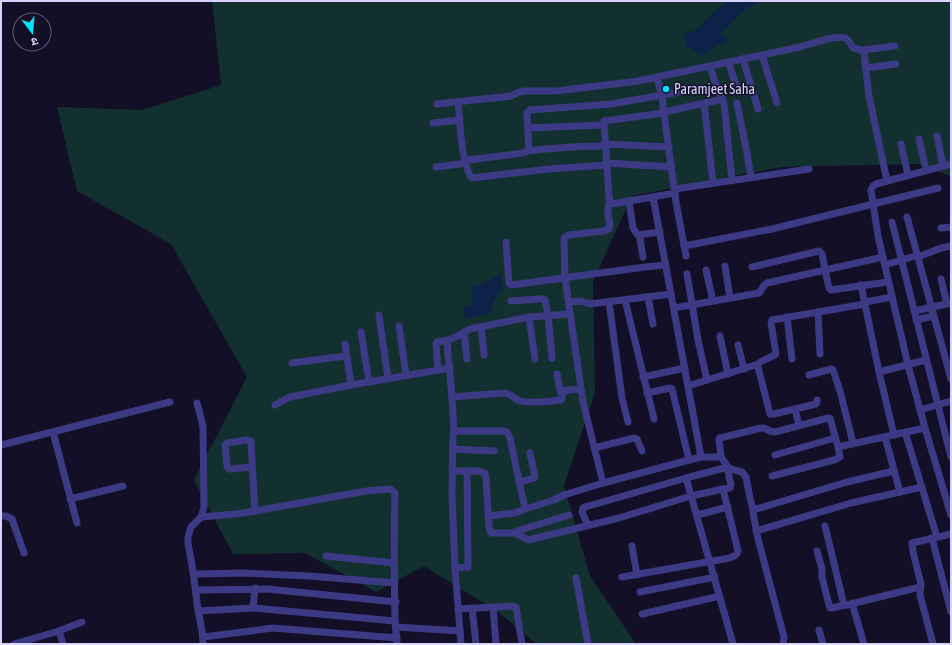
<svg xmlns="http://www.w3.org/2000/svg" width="952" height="645" font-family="'Asap Condensed','Noto Sans Devanagari',sans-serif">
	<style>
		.green { fill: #12302f }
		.water { fill: #0c2248 }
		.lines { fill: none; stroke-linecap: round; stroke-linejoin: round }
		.minor { stroke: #3d3a85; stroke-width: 7 }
		.poi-dot { fill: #00e5ff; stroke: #130f26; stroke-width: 1.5 }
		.labels { text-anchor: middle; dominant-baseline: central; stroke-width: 3; stroke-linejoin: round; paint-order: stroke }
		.poi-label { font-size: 14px; fill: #d9d4ff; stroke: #130f26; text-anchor: start }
	</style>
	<rect width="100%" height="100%" fill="#130f26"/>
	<polygon class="green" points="212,1 951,1 951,176 918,164 781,167 632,196 593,281 595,393 564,486 590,576 636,644 537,644 498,612 424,566 376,592 305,553 233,554 194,480 247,377 171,244 77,191 57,107 142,110 221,85"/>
	<g class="water">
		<polygon points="728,1 762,1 746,8 720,34 729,40 718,45 701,56 686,46 683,35 698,29 713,13"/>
		<path d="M 500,273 L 503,289 L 493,301 L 492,313 L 465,319 L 464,307 L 472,306 L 472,287 C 483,284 491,280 500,273 Z"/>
	</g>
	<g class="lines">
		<g class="minor">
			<polyline points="862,50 895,46"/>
			<polyline points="762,55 777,103"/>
			<polyline points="743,59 758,109"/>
			<polyline points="728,62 738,90"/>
			<polyline points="710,66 714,79 724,104 732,180"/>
			<polyline points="866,68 896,64"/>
			<polyline points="657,77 662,96 663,106 676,202 686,256"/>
			<path d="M 458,102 C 460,120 461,165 472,178 L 549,169 L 606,165"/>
			<polyline points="704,103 713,183"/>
			<polyline points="737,103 747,153 751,178"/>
			<path d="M 437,104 L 511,96 L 519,92 L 525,91 L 556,91 L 638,81 L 800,47 C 809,44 837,35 845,38 C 849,39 850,44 853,48 L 862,50 L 864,53 L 869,96 L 887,181"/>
			<polyline points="664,112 723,99"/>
			<polyline points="664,113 604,121 609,196 610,202 612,204 675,193"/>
			<polyline points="433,123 460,120"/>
			<polyline points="528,128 604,125"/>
			<polyline points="937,136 943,166"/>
			<polyline points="919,139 926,170"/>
			<polyline points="605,144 669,147"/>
			<polyline points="901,144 908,175"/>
			<path d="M 527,151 C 553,148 579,146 605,146"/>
			<polyline points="606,163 671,167"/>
			<polyline points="951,164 876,184 873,186 871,190 878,236 908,365 925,428 951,515"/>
			<polyline points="436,167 460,164 468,160 523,153 527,151 529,148 527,115 527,113 530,110 611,104 702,88"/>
			<polyline points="675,189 809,169"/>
			<polyline points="653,197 701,457"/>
			<polyline points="629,201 633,228 637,234 641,235"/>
			<polyline points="907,217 951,379"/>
			<polyline points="892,222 951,457"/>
			<polyline points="941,228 951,227"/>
			<polyline points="506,242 509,283 511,285 645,267 666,265"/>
			<polyline points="684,246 772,229 938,188"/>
			<polyline points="643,257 640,239 641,235 645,234 660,232"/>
			<polyline points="918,257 941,248 951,246"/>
			<polyline points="885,265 918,255"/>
			<polyline points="725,266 730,298"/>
			<polyline points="752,267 819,251 822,254 825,270 829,288 831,290 888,282"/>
			<polyline points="706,270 713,301"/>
			<polyline points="687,274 698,340 707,380"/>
			<polyline points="941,279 947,304"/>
			<polyline points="861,285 879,372 894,435"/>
			<polyline points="648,297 653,324"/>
			<polyline points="625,300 654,419"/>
			<polyline points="511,301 540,299 543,299 545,300 548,315 552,358"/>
			<polyline points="569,302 581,301 590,304 671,294"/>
			<polyline points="609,302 622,398 628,422"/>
			<polyline points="865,302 892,297"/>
			<path d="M 674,308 L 759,293 C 762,290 762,286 767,283 L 883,257"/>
			<polyline points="914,311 951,303"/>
			<polyline points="818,312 820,354"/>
			<polyline points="379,315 388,379"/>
			<polyline points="529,317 535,359"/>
			<polyline points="787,317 792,359"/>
			<polyline points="916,320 934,316"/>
			<polyline points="399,326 406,375"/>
			<polyline points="481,327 484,355"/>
			<polyline points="361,332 369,382"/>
			<polyline points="464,332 467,359"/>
			<polyline points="720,336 728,374"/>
			<polyline points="345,344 351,385"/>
			<polyline points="738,345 744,369"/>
			<polyline points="292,363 346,356"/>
			<path d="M 756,366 C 761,359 770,359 776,354 L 771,323 L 772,320 L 865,304"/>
			<polyline points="438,370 436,344 437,342 448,340"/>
			<polyline points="879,372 926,360"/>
			<polyline points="557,374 560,391 561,391 581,389"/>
			<polyline points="809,375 831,369 833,370 840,391 853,443"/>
			<polyline points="643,377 685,368"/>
			<polyline points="688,386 755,365 758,367 770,414 774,414 816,404 817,402 817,400"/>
			<polyline points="647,393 670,388 672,389 689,460"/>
			<path d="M 452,397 L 504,393 C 513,394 514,400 521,401 C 528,403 556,402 562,399 L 562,391"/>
			<path d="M 197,403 L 203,426 L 204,507 L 201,517 L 191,527 L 188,537 L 188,544 C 193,566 195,588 198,610 C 200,621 203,632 203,644"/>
			<polyline points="275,405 290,397 351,385 450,368"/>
			<polyline points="795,409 799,425"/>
			<polyline points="920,410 951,401"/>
			<polyline points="454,431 452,397 447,343 448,340 456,337 470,329 529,317 570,314"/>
			<polyline points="53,432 77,523"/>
			<polyline points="905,432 937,537"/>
			<polyline points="885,437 900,492"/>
			<polyline points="1,445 170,402"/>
			<polyline points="838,447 925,428"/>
			<polyline points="594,448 634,438 637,439 642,451"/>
			<polyline points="453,449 494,451"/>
			<polyline points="775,455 835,438"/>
			<polyline points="721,457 719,439 720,438 761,428 764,428 770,431 775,432 828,418 830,418 838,447 840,457 834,460 772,476"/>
			<polyline points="252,467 231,469 229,469 227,466 225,445 227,443 248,440 251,441 251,443 255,511"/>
			<polyline points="452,471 467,471 468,567 455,568"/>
			<polyline points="467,471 479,471 485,473 486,478 489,526 490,532 492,533 515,533 528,540 619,518 691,496 723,489 730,488 731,485 727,467"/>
			<polyline points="686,478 733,644"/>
			<polyline points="520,482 534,478 535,477 530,453"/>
			<path d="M 603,483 L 583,402 L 565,278 L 564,239 L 566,236 L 569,235 L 604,231 L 609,229 C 612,221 604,211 610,203"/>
			<polyline points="70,499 123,486"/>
			<polyline points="753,510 847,482 894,471"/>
			<polyline points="697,515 728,507"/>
			<polyline points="1,516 6,516 12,519 24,553"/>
			<polyline points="488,516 515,513 525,509 554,500 564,495 603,483 689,460 701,457 721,457 728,467 731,469 742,472 746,477 750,498 753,510 754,518 758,539 784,637 783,644"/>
			<path d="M 201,517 L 236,514 L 255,511 L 366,491 L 391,489 L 395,493 C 394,535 394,577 395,619 C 395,628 397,636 397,644"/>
			<polyline points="588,525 582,512 583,508 585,507 686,478 728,467"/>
			<polyline points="825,526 844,605 847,605 920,587"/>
			<polyline points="756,531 851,503 922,487"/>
			<polyline points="514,532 569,515"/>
			<polyline points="932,538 951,612"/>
			<polyline points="632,546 637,575"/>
			<polyline points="817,551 822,569 822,577 829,605 830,608 832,608 845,605"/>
			<polyline points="326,556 394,563"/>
			<polyline points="194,574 245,573 309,576 395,583"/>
			<path d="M 622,577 L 724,559 C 729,558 737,557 738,551 L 723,489"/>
			<polyline points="576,578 588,644"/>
			<polyline points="196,590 267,589 396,602"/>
			<polyline points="640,592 715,577"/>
			<polyline points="852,603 864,644"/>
			<polyline points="493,607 496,644"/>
			<polyline points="253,608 255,588"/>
			<polyline points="472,608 476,644"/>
			<polyline points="458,609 513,606 516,607 522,644"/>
			<polyline points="198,611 253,608 395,621"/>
			<polyline points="642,614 720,596"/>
			<polyline points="396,627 460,631"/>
			<polyline points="819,630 823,644"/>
			<polyline points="59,631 63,644"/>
			<polyline points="203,637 273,628 397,638"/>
			<polyline points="14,644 59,631 82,622"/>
			<polyline points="461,644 455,568 452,495 453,435 454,431 504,431 507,432 510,438 525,509"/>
			<polyline points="933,644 920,595 921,584 913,552 912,543 951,534"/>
		</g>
	</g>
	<circle class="poi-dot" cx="666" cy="89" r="4"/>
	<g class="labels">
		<g class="poi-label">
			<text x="674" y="89">Paramjeet Saha</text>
		</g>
	</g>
	<rect width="952" height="645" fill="none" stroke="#d9d4ff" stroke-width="4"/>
	<g transform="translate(32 32) rotate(164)"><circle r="19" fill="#130f26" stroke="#625e7d"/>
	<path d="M0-3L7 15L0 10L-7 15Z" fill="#00e5ff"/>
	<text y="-6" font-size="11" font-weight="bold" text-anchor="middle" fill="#d9d4ff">उ</text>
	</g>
</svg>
